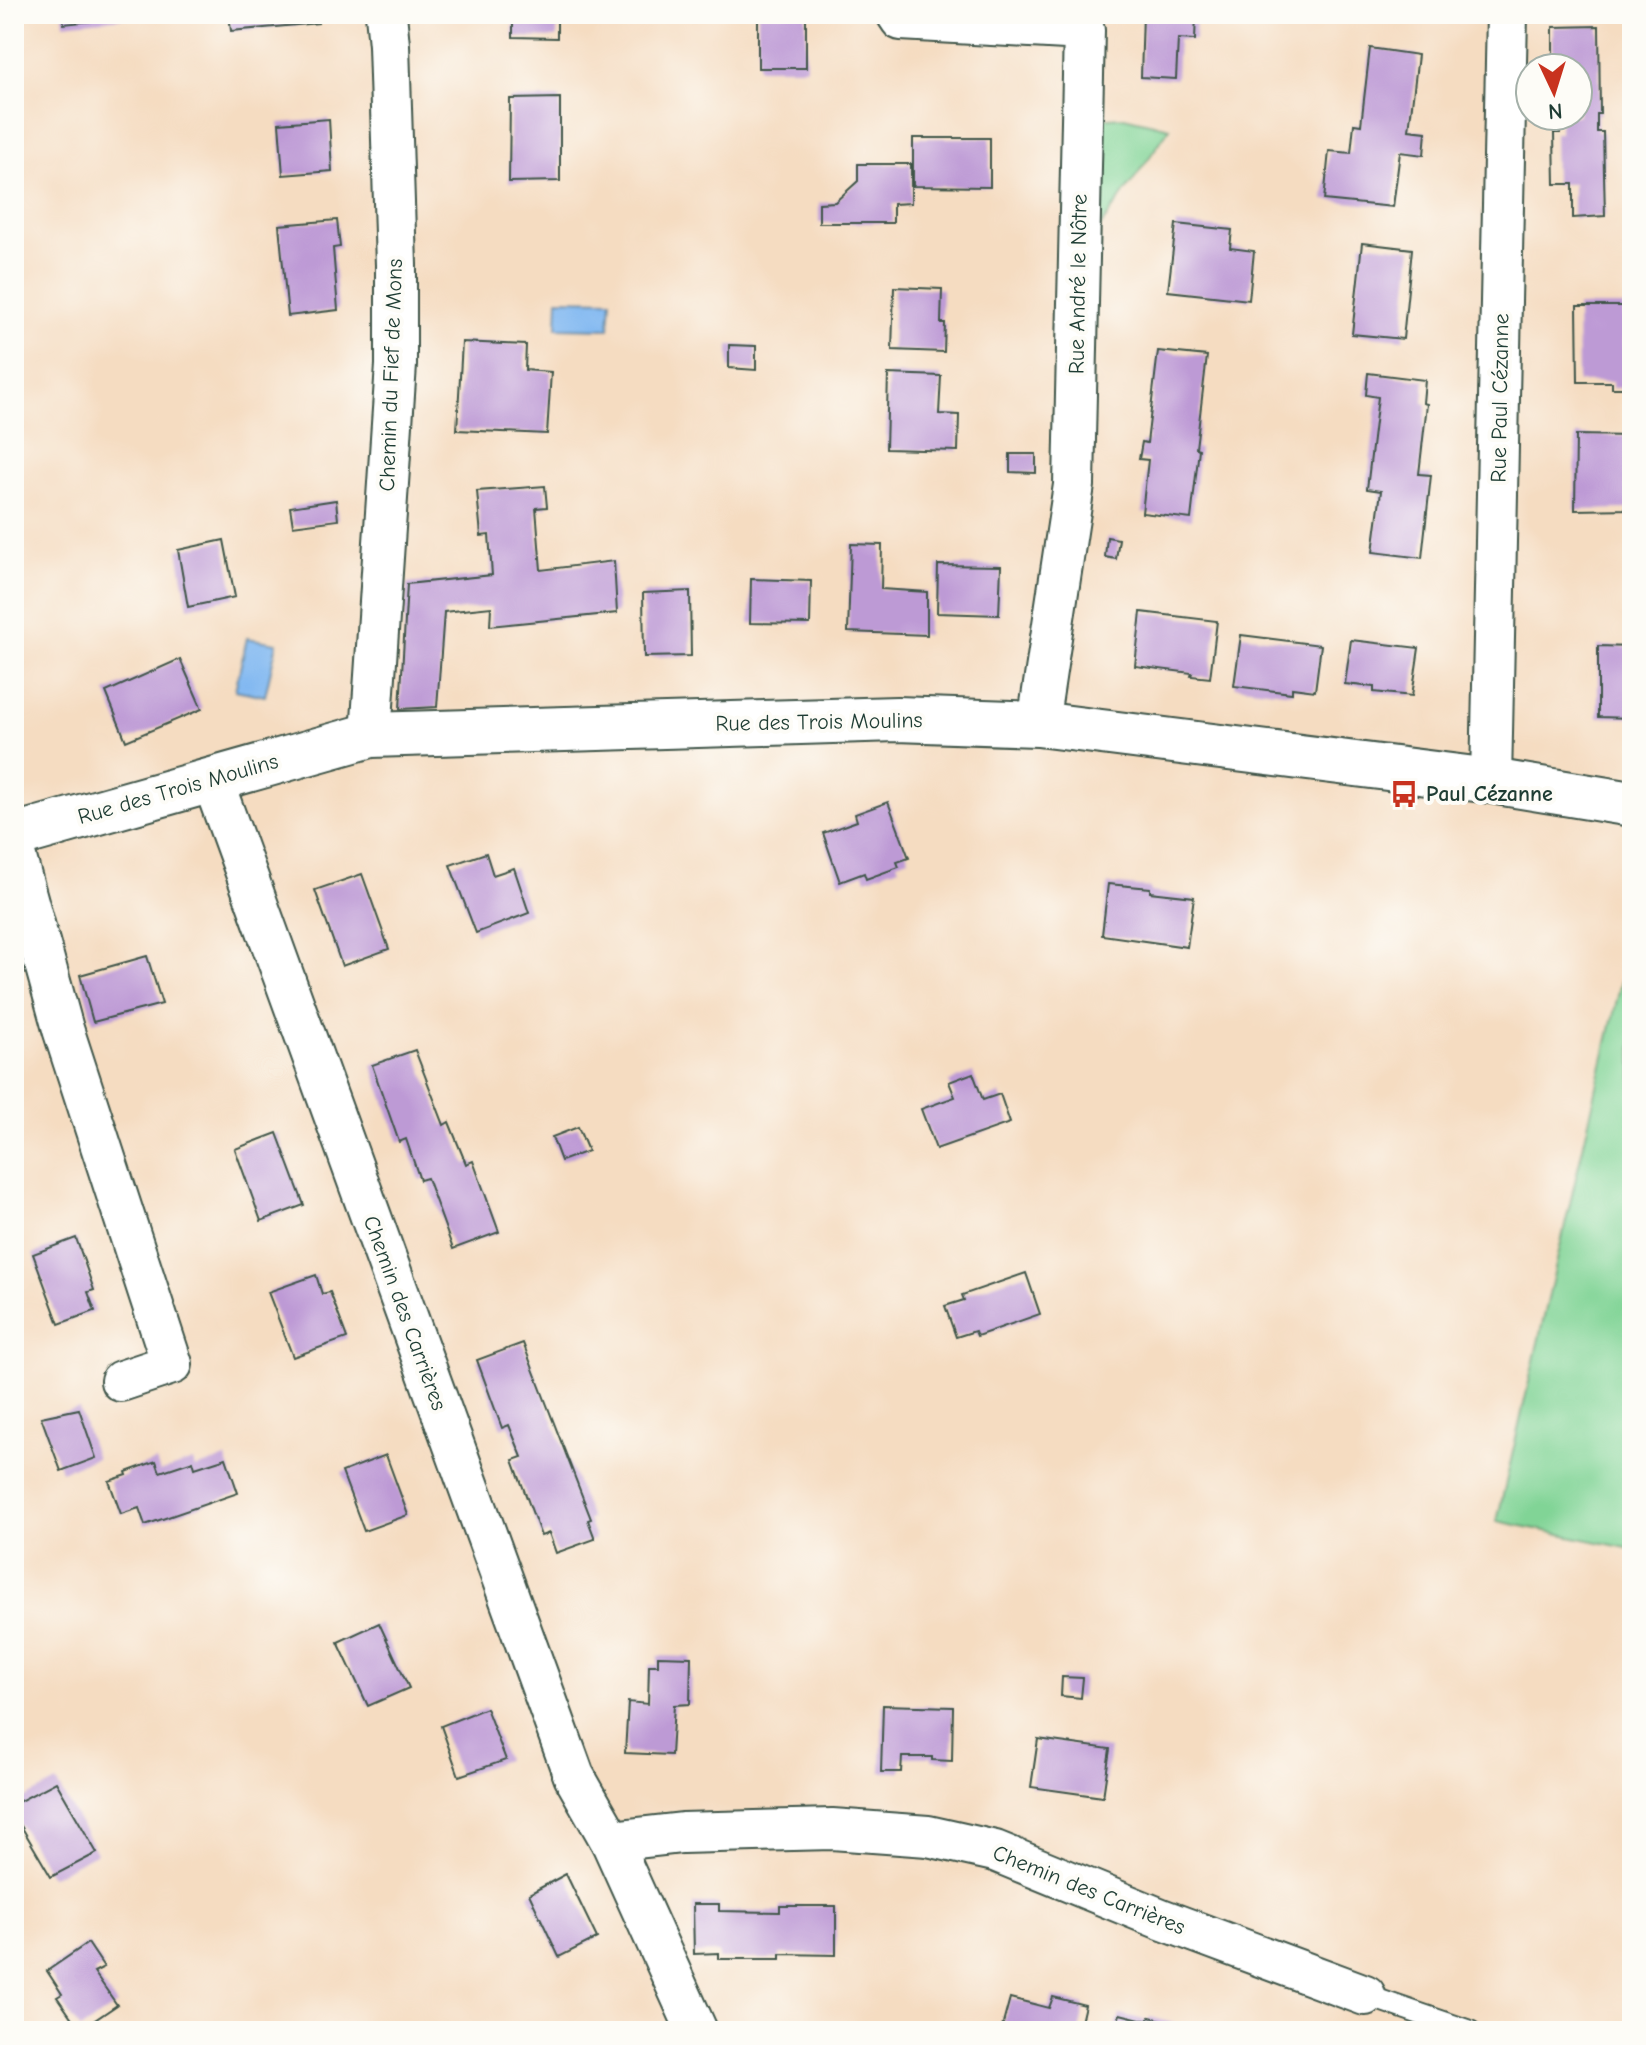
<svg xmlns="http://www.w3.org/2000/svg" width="1646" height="2045" font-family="'Comic Neue',sans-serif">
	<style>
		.green { fill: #81d496; stroke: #508865; stroke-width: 2 }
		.water { fill: #81b8f1; stroke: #507a92; stroke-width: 2 }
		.building { fill: #bd9ad5 }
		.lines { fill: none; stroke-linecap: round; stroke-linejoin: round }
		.service-casing { stroke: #3f5549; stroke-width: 24 }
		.minor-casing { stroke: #3f5549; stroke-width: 44 }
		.tertiary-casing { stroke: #3f5549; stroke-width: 48 }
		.service { stroke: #fff; stroke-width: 20 }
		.minor { stroke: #fff; stroke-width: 40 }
		.tertiary { stroke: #fff; stroke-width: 44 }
		.labels { text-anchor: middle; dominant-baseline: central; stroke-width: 8; stroke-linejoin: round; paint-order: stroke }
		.street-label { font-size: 22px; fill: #1f3d34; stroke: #fdfcf7 }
		.poi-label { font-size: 22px; font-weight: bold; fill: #1f3d34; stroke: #fdfcf7; text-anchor: start }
	</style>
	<rect width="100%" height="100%" fill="#fdfcf7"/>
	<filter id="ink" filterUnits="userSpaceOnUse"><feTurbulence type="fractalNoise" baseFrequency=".0125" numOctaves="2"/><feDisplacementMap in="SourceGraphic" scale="16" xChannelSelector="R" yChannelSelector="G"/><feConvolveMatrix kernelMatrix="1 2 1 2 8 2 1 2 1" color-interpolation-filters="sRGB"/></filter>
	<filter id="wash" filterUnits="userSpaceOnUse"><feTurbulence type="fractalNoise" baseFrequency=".006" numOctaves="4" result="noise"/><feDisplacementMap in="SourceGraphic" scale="32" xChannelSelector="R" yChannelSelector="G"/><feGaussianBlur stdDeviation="1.8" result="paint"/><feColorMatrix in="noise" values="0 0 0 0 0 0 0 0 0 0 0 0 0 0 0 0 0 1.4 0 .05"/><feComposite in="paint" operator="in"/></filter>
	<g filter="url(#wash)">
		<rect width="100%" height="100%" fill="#f5dcc1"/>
		<g class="green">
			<polygon points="1124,117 1170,128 1094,236 1092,119"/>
			<polygon points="1632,934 1632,1549 1497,1521"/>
		</g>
		<g class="water">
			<polygon points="558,299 611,300 609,329 557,328"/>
			<polygon points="247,638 277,643 265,696 235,690"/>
		</g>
		<g id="blocks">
			<g class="building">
				<polygon points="63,14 141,14 141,16 64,24"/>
				<polygon points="229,14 317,14 318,23 231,31"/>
				<polygon points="513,14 557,14 557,38 513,37"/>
				<rect x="758" y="14" width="48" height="54"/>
				<polygon points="1143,14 1196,14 1195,40 1178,39 1176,79 1141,77"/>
				<polygon points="1599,26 1600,114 1597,114 1597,132 1603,132 1605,216 1573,218 1573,184 1555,184 1554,133 1560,133 1560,116 1578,116 1578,68 1553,68 1553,27"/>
				<polygon points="1370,48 1418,55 1409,130 1426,132 1424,155 1400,152 1393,207 1324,200 1329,151 1351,153 1354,124 1361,125"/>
				<polygon points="560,98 560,181 509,182 510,99"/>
				<polygon points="329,119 332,171 283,175 279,123"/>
				<polygon points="913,138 990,138 990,187 913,186"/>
				<polygon points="858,164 911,164 911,203 893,204 893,223 819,223 819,203 835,202 858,181"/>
				<polygon points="337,220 340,247 333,248 338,310 288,316 279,225"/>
				<polygon points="1176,224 1232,230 1230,248 1254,251 1249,300 1168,291"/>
				<polygon points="1362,243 1412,249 1403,339 1352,334"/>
				<polygon points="894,287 942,289 941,323 945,323 944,352 892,350"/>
				<polygon points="1577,306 1624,306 1624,364 1632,364 1632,388 1612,388 1612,382 1578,382"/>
				<polygon points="462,342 526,345 525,370 551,372 547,434 457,430"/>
				<polygon points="729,345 756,346 756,370 729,368"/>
				<polygon points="1158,351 1207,356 1196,448 1199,449 1191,519 1142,513 1148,460 1139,459 1142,442 1147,443"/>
				<polygon points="1368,373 1425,380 1423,403 1427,404 1419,474 1431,475 1422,558 1373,552 1381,491 1367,489 1378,397 1366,395"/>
				<polygon points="888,374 941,376 939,414 959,415 958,451 886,449"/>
				<polygon points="1576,435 1632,436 1631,509 1575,510"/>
				<polygon points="1010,454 1036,454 1036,473 1010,472"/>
				<polygon points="545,486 547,507 536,508 541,570 614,561 617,613 490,626 491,607 444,612 437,707 400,709 407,584 492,575 489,535 481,536 477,491"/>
				<polygon points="336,500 338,520 293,526 290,507"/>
				<polygon points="1107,537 1119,539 1116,559 1105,557"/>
				<polygon points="224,540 235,597 188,607 178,550"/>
				<polygon points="851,544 882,545 881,589 927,592 927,635 848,632"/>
				<polygon points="938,565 1001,566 999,615 937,613"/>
				<polygon points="751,579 811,581 810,624 750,623"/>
				<polygon points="690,591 691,656 644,657 643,593"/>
				<polygon points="1141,612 1217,621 1210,678 1191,676 1192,673 1135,666"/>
				<polygon points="1241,635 1321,645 1315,691 1292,688 1292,693 1234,686"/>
				<polygon points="1351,640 1419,648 1412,696 1374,692 1374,687 1345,684"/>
				<polygon points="1598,646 1632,647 1632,718 1598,717"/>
				<polygon points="180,659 202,709 126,741 106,692"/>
				<polygon points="888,802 909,858 897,862 899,867 866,879 864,873 840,882 823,833 857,821 855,814"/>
				<polygon points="486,853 493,875 514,868 529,913 476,933 450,865"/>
				<polygon points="362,874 389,949 342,966 315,890"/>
				<polygon points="1108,884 1150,888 1150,892 1194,897 1187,947 1102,935"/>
				<polygon points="147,956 162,1004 93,1022 80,975"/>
				<polygon points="415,1050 444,1125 449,1122 466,1164 473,1161 499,1232 453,1249 427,1178 420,1180 406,1139 399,1142 372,1065"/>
				<polygon points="973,1073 983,1100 1000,1094 1010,1123 936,1149 921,1109 955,1097 949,1082"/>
				<polygon points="578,1127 588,1151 561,1161 552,1137"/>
				<polygon points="277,1133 304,1205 261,1221 235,1149"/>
				<polygon points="76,1238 94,1290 88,1292 95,1311 59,1324 33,1254"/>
				<polygon points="1026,1273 1040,1314 977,1336 975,1331 956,1337 945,1306 964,1300 962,1295"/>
				<polygon points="316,1275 322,1294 330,1292 347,1338 293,1357 268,1292"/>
				<polygon points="523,1343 591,1519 588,1520 595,1539 556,1553 549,1533 541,1536 513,1460 522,1457 509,1425 502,1428 477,1360"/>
				<polygon points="79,1409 96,1458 61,1471 41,1417"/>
				<polygon points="386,1455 408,1515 364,1531 342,1472"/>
				<polygon points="226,1458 238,1493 145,1525 139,1508 121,1514 109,1481 127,1475 126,1472 156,1461 160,1472 193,1461 195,1468"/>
				<polygon points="379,1623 409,1688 368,1706 338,1642"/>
				<polygon points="658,1656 691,1657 690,1704 674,1705 671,1755 625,1753 628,1702 648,1704 649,1665 658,1665"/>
				<polygon points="1062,1677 1083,1678 1081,1698 1061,1696"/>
				<polygon points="883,1705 953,1707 952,1761 932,1760 932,1757 902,1757 901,1772 881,1772"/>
				<polygon points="486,1708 506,1760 459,1776 441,1726"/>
				<polygon points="1038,1739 1110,1749 1103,1797 1031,1787"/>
				<polygon points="56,1782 97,1853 51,1877 14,1814 14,1804"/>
				<polygon points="566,1874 597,1938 559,1957 529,1894"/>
				<polygon points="693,1904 719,1904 719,1911 780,1912 780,1906 836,1906 836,1955 780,1954 780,1959 719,1959 719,1953 694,1954"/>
				<polygon points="88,1943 104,1967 94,1972 117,2005 80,2030 57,1997 62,1994 47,1971"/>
				<polygon points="1053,1997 1085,2005 1079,2031 1001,2031 1010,1998 1049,2008"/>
				<polygon points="1120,2014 1148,2021 1150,2017 1184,2026 1182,2031 1115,2031"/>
			</g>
		</g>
	</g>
	<g filter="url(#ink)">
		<use href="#blocks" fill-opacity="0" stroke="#3f5549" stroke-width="2"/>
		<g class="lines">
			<g class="service-casing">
				<polyline id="service" points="1365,1995 1470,2031"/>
			</g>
			<g class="minor-casing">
				<g id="minor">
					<polyline points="897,14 901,20 1084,30 1074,485 1038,724"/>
					<polyline points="371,735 396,365 396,265 389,45 386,14"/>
					<polyline points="212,779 574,1776 611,1841 697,2031"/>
					<polyline points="1491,781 1507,14"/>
					<polyline points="14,851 63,1029 172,1364 121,1381"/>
					<polyline points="611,1841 682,1833 832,1829 928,1836 995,1851 1161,1919 1365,1995"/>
				</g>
			</g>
			<g class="tertiary-casing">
				<polyline id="tertiary" points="14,836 371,735 897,719 1038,724 1491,781 1632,804"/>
			</g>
			<use href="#service" class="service"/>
			<use href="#minor" class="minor"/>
			<use href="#tertiary" class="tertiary"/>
		</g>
	</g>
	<defs>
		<g id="bus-bare" transform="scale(2.16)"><path d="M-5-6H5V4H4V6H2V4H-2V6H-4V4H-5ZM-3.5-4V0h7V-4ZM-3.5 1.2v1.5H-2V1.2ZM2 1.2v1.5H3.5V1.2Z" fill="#c8321e" stroke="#fdfcf7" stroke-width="2.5" paint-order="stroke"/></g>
	</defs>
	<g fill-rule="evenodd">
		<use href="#bus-bare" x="1404" y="794"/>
	</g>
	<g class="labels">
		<g class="street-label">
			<text transform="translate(1078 284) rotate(-89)">Rue André le Nôtre</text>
			<text transform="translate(391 375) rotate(-88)">Chemin du Fief de Mons</text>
			<text transform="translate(1500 398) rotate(-89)">Rue Paul Cézanne</text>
			<text transform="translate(819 722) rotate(-1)">Rue des Trois Moulins</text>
			<text transform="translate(178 789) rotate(-16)">Rue des Trois Moulins</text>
			<text transform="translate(405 1313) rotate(70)">Chemin des Carrières</text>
			<text transform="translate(1089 1890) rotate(22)">Chemin des Carrières</text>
		</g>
		<g class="poi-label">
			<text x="1426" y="794">Paul Cézanne</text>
		</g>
	</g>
	<rect width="1646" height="2045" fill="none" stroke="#fdfcf7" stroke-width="48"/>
	<g transform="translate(1554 92) rotate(176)"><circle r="38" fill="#fdfcf7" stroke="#a4b0a9" stroke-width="2"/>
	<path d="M0-6L14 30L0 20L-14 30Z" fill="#c8321e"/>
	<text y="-12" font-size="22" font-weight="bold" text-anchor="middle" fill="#1f3d34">N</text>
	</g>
</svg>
